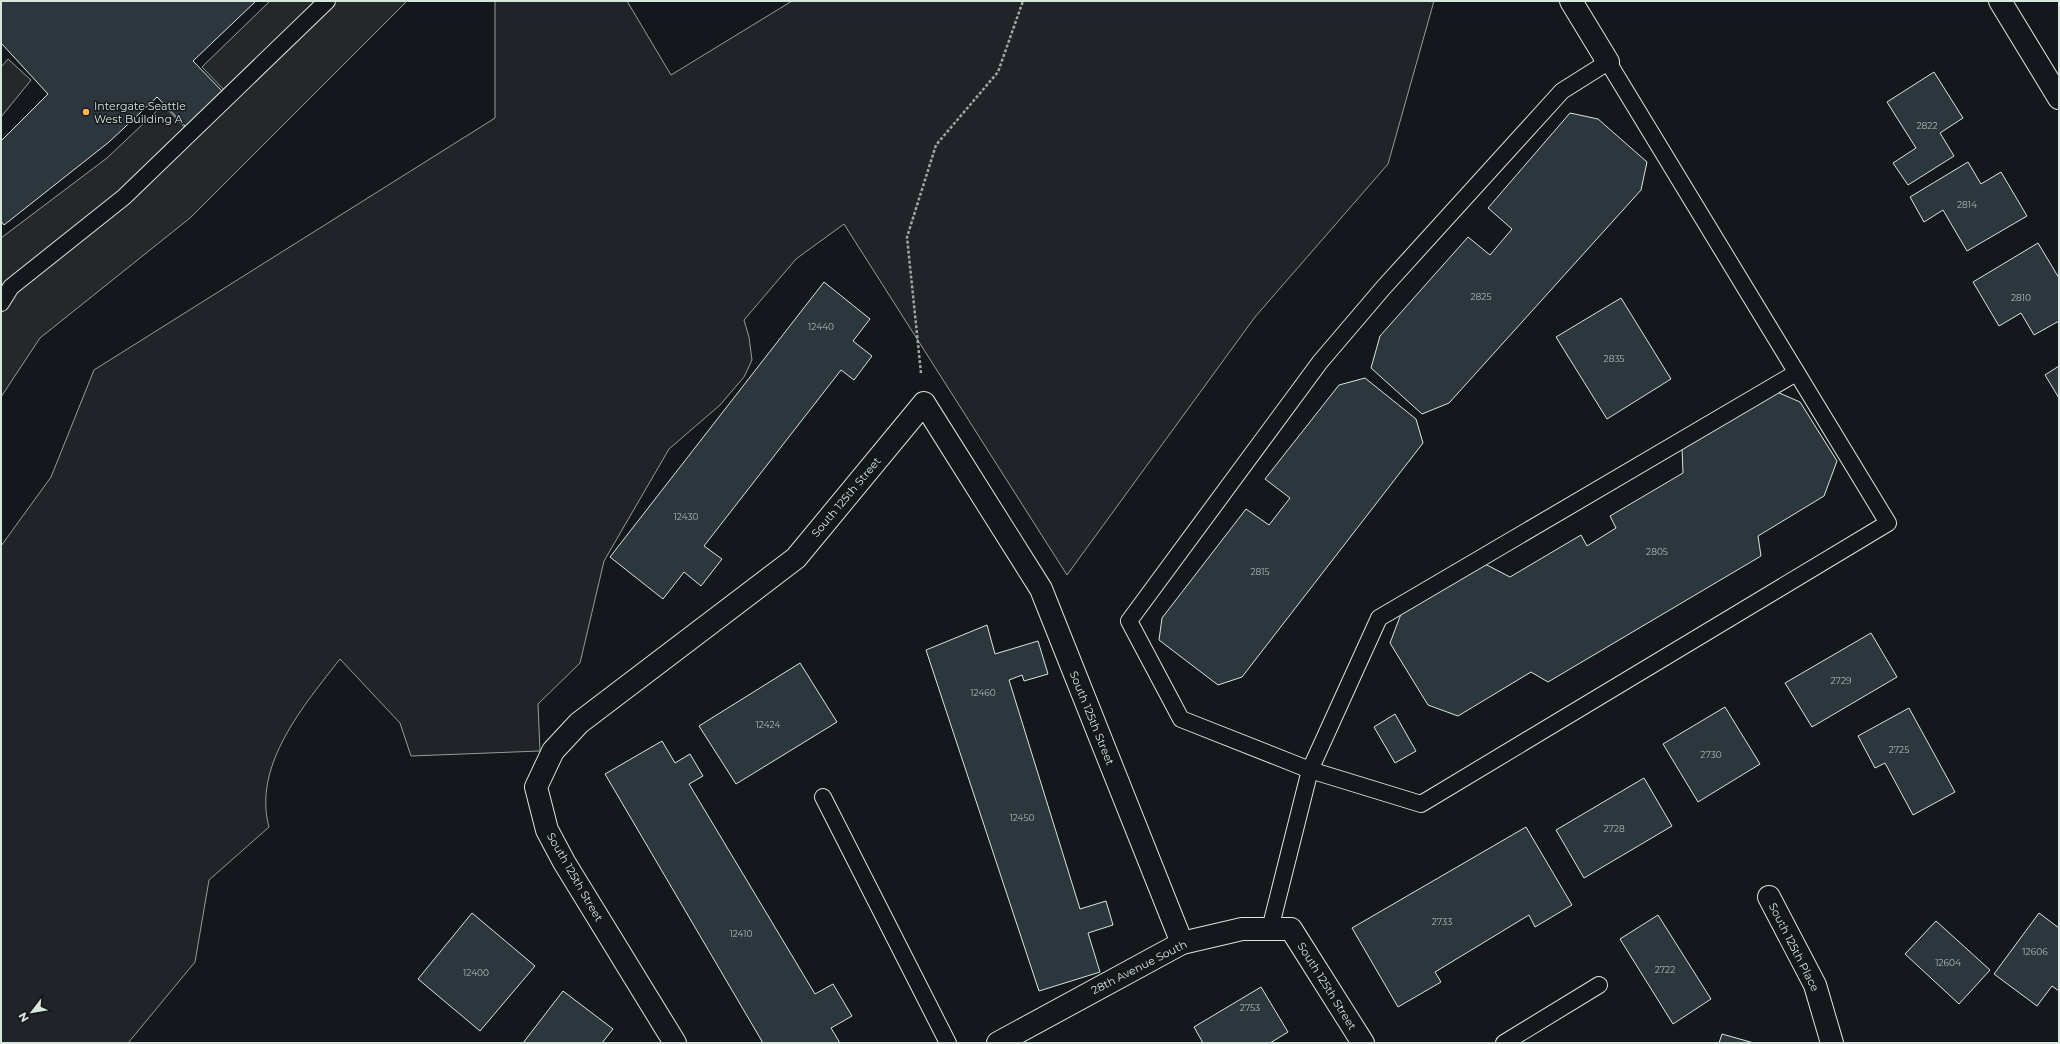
<svg xmlns="http://www.w3.org/2000/svg" width="2060" height="1044" font-family="Montserrat,sans-serif">
	<style>
		.green { fill: #202428; stroke: #939e99 }
		.parking { fill: #24282b; stroke: #939e99 }
		.building { fill: #2c363c; stroke: #d8e6dc }
		.lines { fill: none; stroke-linecap: round; stroke-linejoin: round }
		.service-casing { stroke: #d8e6dc; stroke-width: 18 }
		.minor-casing { stroke: #d8e6dc; stroke-width: 24 }
		.path { stroke: #9da8a2; stroke-width: 2.5; stroke-dasharray: 3 2; stroke-linecap: butt }
		.service { stroke: #14181c; stroke-width: 16 }
		.minor { stroke: #14181c; stroke-width: 22 }
		.poi-dot { fill: #ffb74d; stroke: #14181c; stroke-width: 1.5 }
		.labels { text-anchor: middle; dominant-baseline: central; stroke-width: 3; stroke-linejoin: round; paint-order: stroke }
		.number-label { font-size: 9px; fill: #adbab4 }
		.poi-label { font-size: 11px; fill: #d8e6dc; stroke: #14181c; text-anchor: start }
		.street-label { font-size: 11px; fill: #d8e6dc; stroke: #14181c }
	</style>
	<rect width="100%" height="100%" fill="#14181c"/>
	<path class="green" d="M 495,1 L 627,1 L 671,75 L 792,1 L 1434,1 L 1388,164 L 1255,317 L 1067,575 L 844,224 L 796,259 L 744,320 L 749,337 L 752,360 L 744,377 L 720,405 L 669,449 L 604,561 L 580,663 L 538,704 L 540,751 L 411,756 L 400,723 L 340,659 C 305,704 252,765 269,827 L 209,880 L 195,962 L 128,1043 L 1,1043 L 1,546 L 51,477 L 94,370 L 495,118 Z"/>
	<g class="parking">
		<polygon points="270,1 407,1 190,218 40,338 1,397 1,238 107,158 163,105 186,129 226,92 202,67"/>
		<polygon points="8,59 31,80 1,117 1,67"/>
	</g>
	<g class="building">
		<polygon points="1,1 256,1 193,61 223,92 186,127 157,97 109,142 4,225 1,221 1,141 48,94 1,43"/>
		<polygon points="1934,72 1963,118 1940,133 1954,156 1908,185 1893,163 1916,148 1887,102"/>
		<polygon points="1570,113 1598,119 1647,162 1641,190 1449,403 1422,414 1371,368 1380,336 1468,237 1490,255 1512,229 1488,208"/>
		<polygon points="1968,162 1981,184 2001,172 2027,216 1967,251 1943,210 1924,222 1910,197"/>
		<polygon points="2038,243 2059,278 2059,321 2034,335 2021,313 1999,326 1973,282"/>
		<polygon points="824,282 870,319 853,341 872,356 854,380 841,370 704,546 722,559 701,586 684,572 663,599 610,557"/>
		<polygon points="1621,298 1671,379 1607,419 1556,337"/>
		<polygon points="2059,366 2059,398 2045,375"/>
		<polygon points="1365,378 1416,419 1423,443 1242,677 1218,685 1159,640 1162,618 1246,509 1269,525 1290,498 1265,479 1339,385"/>
		<polygon points="1777,392 1800,402 1837,461 1824,496 1758,536 1761,556 1548,682 1531,672 1458,716 1428,705 1390,643 1401,614 1485,564 1510,577 1581,535 1587,546 1616,528 1610,516 1683,473 1682,448"/>
		<polygon points="987,625 995,654 1038,641 1048,674 1024,681 1022,675 1009,680 1080,909 1106,901 1113,925 1088,933 1100,972 1039,991 926,650"/>
		<polygon points="1871,633 1897,677 1812,727 1785,683"/>
		<polygon points="800,663 837,722 736,784 699,726"/>
		<polygon points="1725,707 1760,764 1698,802 1663,744"/>
		<polygon points="1909,708 1955,792 1913,815 1885,763 1875,768 1858,736"/>
		<polygon points="1395,714 1416,751 1395,763 1374,727"/>
		<polygon points="662,741 675,763 690,754 703,776 689,784 815,994 833,984 852,1016 831,1028 840,1043 763,1043 605,774"/>
		<polygon points="1644,778 1672,826 1584,878 1556,830"/>
		<polygon points="1526,827 1572,905 1535,927 1529,915 1435,972 1441,982 1398,1007 1352,928"/>
		<polygon points="472,913 535,966 480,1031 418,979"/>
		<polygon points="2039,913 2059,928 2059,991 2052,986 2037,1006 1994,974"/>
		<polygon points="1658,915 1711,999 1673,1024 1620,939"/>
		<polygon points="1936,921 1990,970 1959,1004 1905,954"/>
		<polygon points="1261,987 1288,1032 1270,1043 1203,1043 1194,1027"/>
		<polygon points="563,991 613,1029 602,1043 523,1043"/>
		<polygon points="1722,1034 1754,1043 1719,1043"/>
	</g>
	<g class="lines">
		<g class="service-casing">
			<g id="service">
				<polygon points="1608,62 1888,523 1421,804 1310,770 1181,719 1129,621 1320,362 1384,287 1562,91"/>
				<polyline points="1,303 11,287 124,197 327,1"/>
				<polyline points="823,797 948,1043"/>
				<polyline points="1270,929 1310,770 1379,618 1796,373"/>
				<polyline points="1504,1043 1599,985"/>
			</g>
		</g>
		<g class="minor-casing">
			<g id="minor">
				<polyline points="1571,1 1608,62"/>
				<polyline points="2000,1 2059,98"/>
				<polyline points="1769,897 1815,985 1832,1043"/>
				<polyline points="675,1043 564,862 547,830 536,787 553,751 579,723 796,558 924,403 1041,589 1182,943"/>
				<polyline points="998,1043 1182,943 1242,929 1291,929 1363,1043"/>
			</g>
		</g>
		<polyline class="path" points="921,373 907,237 936,145 998,72 1023,1"/>
		<use href="#service" class="service"/>
		<use href="#minor" class="minor"/>
	</g>
	<circle class="poi-dot" cx="86" cy="112" r="4"/>
	<g class="labels">
		<g class="number-label">
			<text x="1927" y="125">2822</text>
			<text x="1967" y="204">2814</text>
			<text x="1481" y="296">2825</text>
			<text x="2021" y="297">2810</text>
			<text x="821" y="326">12440</text>
			<text x="1614" y="358">2835</text>
			<text x="686" y="516">12430</text>
			<text x="1657" y="551">2805</text>
			<text x="1260" y="571">2815</text>
			<text x="1841" y="680">2729</text>
			<text x="983" y="692">12460</text>
			<text x="768" y="724">12424</text>
			<text x="1899" y="749">2725</text>
			<text x="1711" y="754">2730</text>
			<text x="1022" y="817">12450</text>
			<text x="1614" y="828">2728</text>
			<text x="1442" y="921">2733</text>
			<text x="741" y="933">12410</text>
			<text x="2035" y="951">12606</text>
			<text x="1948" y="962">12604</text>
			<text x="1665" y="969">2722</text>
			<text x="476" y="972">12400</text>
			<text x="1250" y="1007">2753</text>
		</g>
		<g class="poi-label">
			<text x="94" y="106">Intergate Seattle<tspan x="94" dy="13">West Building A</tspan></text>
		</g>
		<g class="street-label">
			<text transform="translate(846 497) rotate(-50)">South 125th Street</text>
			<text transform="translate(1092 718) rotate(68)">South 125th Street</text>
			<text transform="translate(575 877) rotate(60)">South 125th Street</text>
			<text transform="translate(1794 947) rotate(63)">South 125th Place</text>
			<text transform="translate(1139 967) rotate(-27)">28th Avenue South</text>
			<text transform="translate(1327 986) rotate(58)">South 125th Street</text>
		</g>
	</g>
	<rect width="2060" height="1044" fill="none" stroke="#d8e6dc" stroke-width="4"/>
	<g transform="translate(32 1012) rotate(239)" stroke="#14181c" stroke-width="3" paint-order="stroke">
	<path d="M0-3L7 15L0 10L-7 15Z" fill="#d8e6dc"/>
	<text y="-6" font-size="11" font-weight="bold" text-anchor="middle" fill="#d8e6dc">N</text>
	</g>
</svg>
